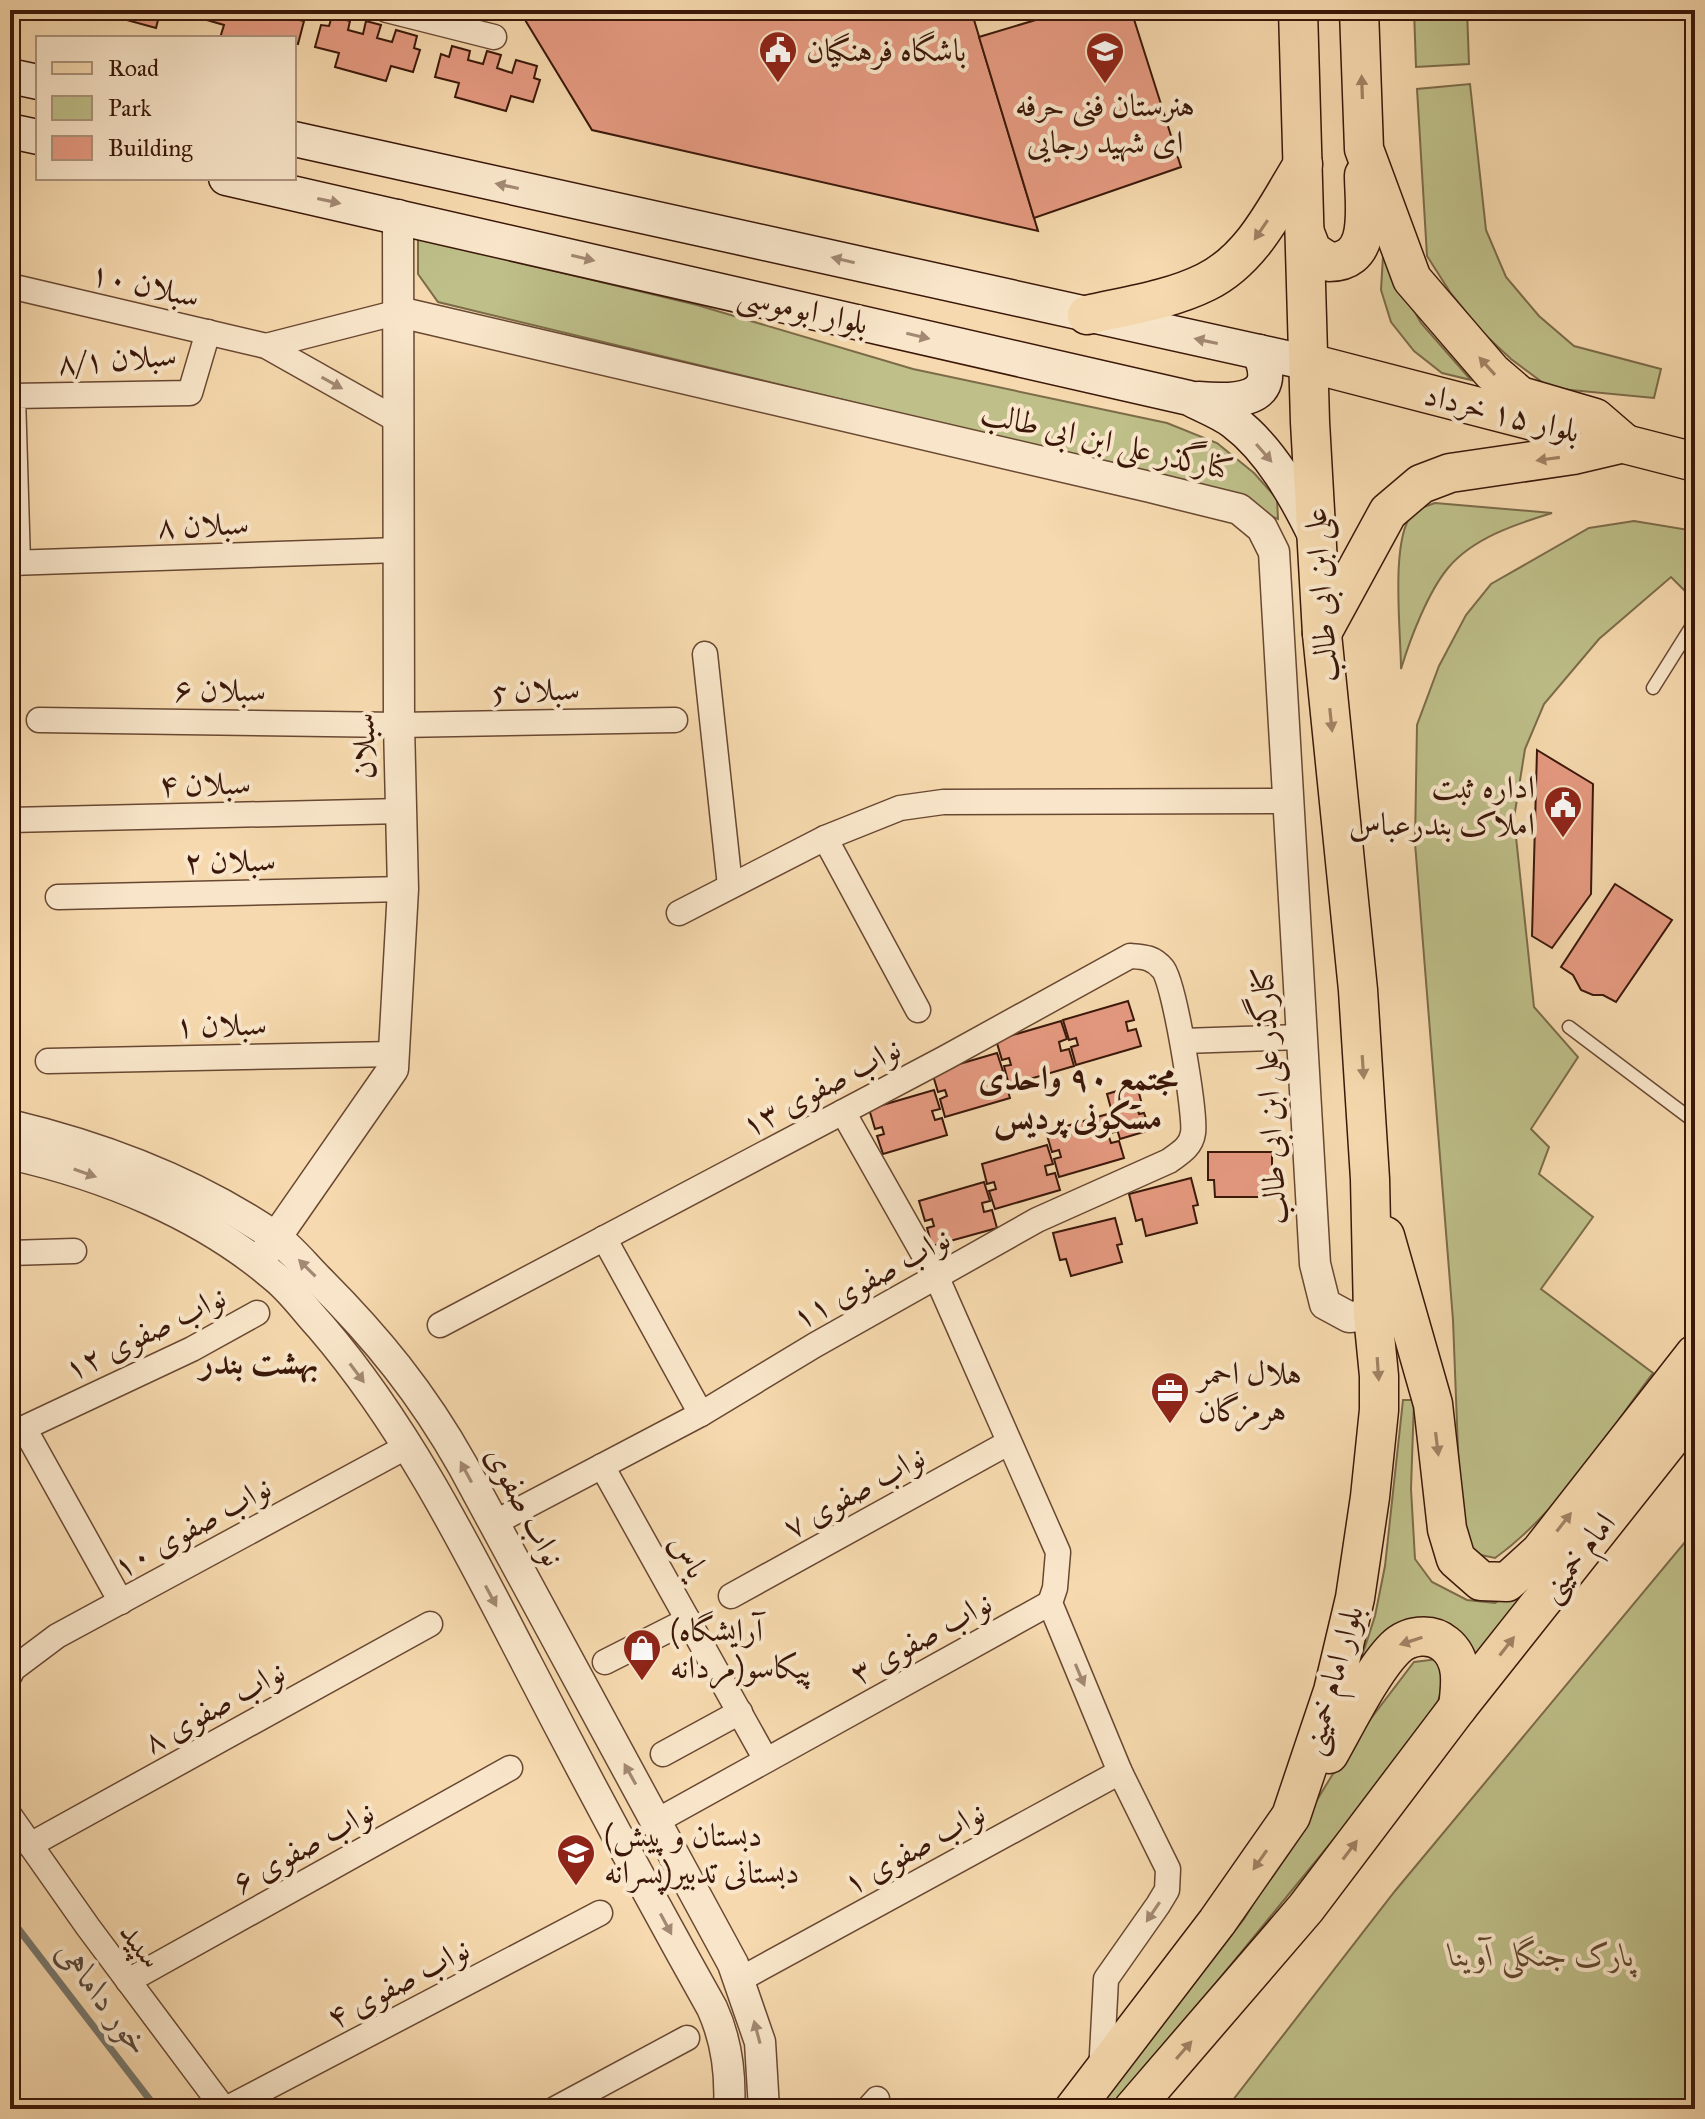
<svg xmlns="http://www.w3.org/2000/svg" width="1705" height="2119" font-family="'IM FELL Great Primer',Amiri,serif">
	<style>
		.green { fill: #bebf89; stroke: #7c6b49; stroke-width: 2 }
		.lines { fill: none; stroke-linecap: round; stroke-linejoin: round }
		.stream { stroke: #77786f; stroke-width: 7 }
		.building { fill: #e69a81; stroke: #3a1709; stroke-width: 2 }
		.service-casing { stroke: #694832; stroke-width: 15 }
		.minor-casing { stroke: #694832; stroke-width: 27 }
		.tertiary-casing { stroke: #694832; stroke-width: 33 }
		.secondary-casing { stroke: #3a1709; stroke-width: 37 }
		.primary-casing { stroke: #3a1709; stroke-width: 41 }
		.service { stroke: #f9e6ca; stroke-width: 12 }
		.minor { stroke: #f9e6ca; stroke-width: 24 }
		.tertiary { stroke: #f9e6ca; stroke-width: 30 }
		.secondary { stroke: #f9e6ca; stroke-width: 34 }
		.primary { stroke: #f6d9ae; stroke-width: 38 }
		.oneway { fill: #a18264 }
		.oneway2 { fill: #a38973 }
		.labels { text-anchor: middle; dominant-baseline: central; stroke-width: 8; stroke-linejoin: round; paint-order: stroke }
		.poi-label { font-size: 32px; fill: #3a1709; stroke: #f9e6ca; text-anchor: start }
		.street-label { font-size: 32px; fill: #3a1709; stroke: #f9e6ca }
		.park-label { font-size: 32px; font-style: italic; fill: #62492f; stroke: #f9e6ca }
		.neighbourhood-label { font-size: 34px; font-weight: bold; fill: #3a1709; stroke: #f9e6ca }
		.water-label { font-size: 34px; font-style: italic; fill: #58483c; stroke: #f9e6ca }
	</style>
	<rect width="100%" height="100%" fill="#f6d9ae"/>
	<filter id="stains"><feTurbulence type="fractalNoise" baseFrequency=".0025" numOctaves="4"/><feColorMatrix values="0 0 0 0 .2 0 0 0 0 .09 0 0 0 0 .02 0 0 0 .5 -.17"/></filter>
	<radialGradient id="worn" r=".72"><stop offset=".6" stop-color="#630" stop-opacity="0"/><stop offset="1" stop-color="#630" stop-opacity=".3"/></radialGradient>
	<g class="green">
		<polygon points="1414,10 1467,10 1469,64 1416,67"/>
		<polygon points="1470,84 1486,230 1506,277 1539,316 1574,346 1661,369 1654,398 1550,388 1511,359 1482,332 1450,292 1427,256 1417,89"/>
		<polygon points="418,238 697,305 913,369 1167,423 1217,443 1254,473 1277,499 1278,519 1265,514 1248,498 438,302 418,274"/>
		<polygon points="1383,256 1421,323 1471,380 1442,373 1414,351 1391,322 1381,290"/>
		<path d="M 1435,503 L 1552,513 C 1516,524 1473,538 1448,568 C 1428,592 1410,639 1401,669 C 1401,633 1390,541 1412,514 C 1417,508 1427,506 1435,503 Z"/>
		<path d="M 1634,521 L 1695,531 L 1695,587 L 1688,594 L 1671,577 L 1599,639 L 1544,704 L 1525,749 L 1514,818 L 1534,1007 L 1578,1057 L 1531,1129 L 1549,1147 L 1539,1174 L 1593,1217 L 1541,1289 L 1653,1373 C 1606,1435 1559,1512 1495,1558 L 1471,1553 L 1461,1528 L 1453,1320 L 1415,843 L 1417,725 L 1439,666 L 1466,615 L 1491,584 L 1589,528 Z"/>
		<polygon points="1403,1400 1414,1400 1411,1489 1415,1559 1432,1582 1467,1600 1495,1603 1517,1590 1562,1550 1471,1667 1450,1629 1351,1690 1375,1616 1385,1566"/>
		<polygon points="1695,1530 1695,2109 1226,2109 1395,1891"/>
		<polygon points="1438,1659 1446,1675 1438,1701 1405,1752 1113,2109 1096,2109 1244,1919 1350,1746 1414,1662"/>
	</g>
	<g class="lines">
		<polyline class="stream" points="10,1918 157,2109"/>
	</g>
	<g class="building">
		<polygon points="106,10 185,10 183,19 160,12 156,28 105,14"/>
		<polygon points="202,10 263,10 277,14 279,10 301,10 299,20 304,21 298,44 294,43 294,38 220,38 224,25 200,18"/>
		<polygon points="519,10 971,10 1038,231 592,130"/>
		<polygon points="1069,10 1131,10 1181,167 1034,218 979,37"/>
		<polygon points="332,16 350,21 348,30 363,34 366,21 381,25 377,38 392,42 396,30 417,36 414,48 420,50 413,72 391,66 386,81 335,67 339,53 315,47 321,25 329,26"/>
		<polygon points="452,46 470,51 468,60 483,64 487,51 501,55 497,68 512,73 516,60 537,66 534,78 540,80 533,102 511,96 506,111 455,97 459,83 435,77 441,54 449,57"/>
		<polygon points="1537,750 1593,784 1591,894 1552,948 1532,936"/>
		<polygon points="1615,884 1672,920 1616,1002 1603,995 1593,995 1581,990 1573,975 1561,967"/>
		<polygon points="1128,1001 1134,1020 1126,1022 1128,1031 1136,1029 1141,1046 1076,1065 1071,1047 1078,1045 1076,1038 1069,1040 1063,1020"/>
		<polygon points="1061,1021 1067,1039 1059,1042 1061,1051 1069,1049 1074,1066 1009,1085 1004,1066 1011,1065 1009,1058 1002,1060 996,1040"/>
		<polygon points="997,1053 1003,1071 995,1074 997,1083 1005,1081 1010,1098 945,1117 940,1099 947,1096 945,1090 938,1092 932,1072"/>
		<polygon points="1137,1085 1142,1105 1137,1107 1139,1114 1144,1113 1150,1130 1120,1139 1114,1119 1121,1118 1118,1110 1112,1112 1107,1094"/>
		<polygon points="934,1090 940,1109 932,1111 935,1120 942,1118 947,1135 883,1154 877,1136 884,1134 882,1127 875,1129 869,1109"/>
		<polygon points="1111,1113 1117,1131 1108,1134 1111,1143 1119,1141 1124,1158 1059,1177 1054,1159 1061,1157 1059,1150 1052,1152 1046,1132"/>
		<polygon points="1047,1145 1053,1164 1045,1166 1047,1175 1055,1173 1060,1190 995,1209 989,1191 996,1189 994,1182 987,1184 982,1164"/>
		<polygon points="1208,1152 1272,1152 1272,1179 1267,1179 1267,1197 1215,1197 1214,1180 1208,1180"/>
		<polygon points="1191,1178 1198,1205 1193,1206 1197,1223 1146,1236 1142,1219 1136,1221 1129,1194"/>
		<polygon points="984,1182 990,1201 982,1203 984,1212 992,1210 997,1228 932,1246 927,1228 934,1226 932,1219 925,1221 919,1201"/>
		<polygon points="1115,1218 1122,1244 1117,1245 1122,1262 1071,1276 1066,1259 1060,1260 1053,1233"/>
	</g>
	<g class="lines">
		<g class="service-casing">
			<g id="service">
				<polyline points="1653,688 1695,621"/>
				<polyline points="1569,1027 1695,1122"/>
			</g>
		</g>
		<g class="minor-casing">
			<g id="minor">
				<polyline points="387,10 494,37"/>
				<polyline points="10,286 266,346 399,421"/>
				<polyline points="266,346 399,312"/>
				<polyline points="10,563 399,550"/>
				<polyline points="18,563 13,396 190,393 208,332"/>
				<polyline points="705,654 730,886"/>
				<polyline points="39,720 399,725 675,720"/>
				<polyline points="10,820 402,811"/>
				<polyline points="825,838 918,1010"/>
				<polyline points="58,897 403,889"/>
				<polyline points="679,913 825,838 900,808 943,802 1288,801"/>
				<polyline points="1183,1041 1301,1037"/>
				<polyline points="48,1061 395,1054"/>
				<polyline points="843,1112 937,1278 1058,1552 1055,1588 1050,1603 1120,1772 1168,1869 1167,1890 1158,1905 1106,1979 1101,2073"/>
				<polyline points="604,1238 701,1414"/>
				<polyline points="10,1253 74,1251"/>
				<path d="M 440,1325 L 945,1058 L 1130,956 C 1144,957 1153,957 1163,969 C 1174,980 1196,1115 1193,1133 C 1191,1147 1180,1153 1169,1161 L 1037,1220 L 815,1345 L 701,1414 L 494,1523"/>
				<polyline points="602,1466 766,1760"/>
				<polyline points="731,1596 1008,1443"/>
				<polyline points="121,1602 24,1428 192,1349 257,1313"/>
				<polyline points="605,1662 688,1620"/>
				<polyline points="10,1675 13,1669 57,1636 406,1447"/>
				<polyline points="663,1754 740,1712"/>
				<polyline points="10,1816 88,1927 224,2109"/>
				<polyline points="655,1822 1050,1603"/>
				<polyline points="30,1845 430,1624"/>
				<polyline points="739,1980 1120,1772"/>
				<polyline points="128,1981 510,1768"/>
				<polyline points="226,2109 600,1913"/>
				<polyline points="555,2109 687,2038"/>
				<polyline points="868,2109 877,2099"/>
			</g>
		</g>
		<g class="tertiary-casing">
			<g id="tertiary">
				<polyline points="399,312 1150,487 1239,509 1262,528 1274,552 1315,1264 1325,1304 1349,1317 1373,1315"/>
				<path d="M 10,1125 C 102,1147 195,1182 274,1236 C 290,1247 304,1265 318,1279 C 377,1338 422,1393 463,1466 L 733,1964 L 760,2042 L 764,2109"/>
				<path d="M 10,1154 C 104,1175 202,1214 276,1278 C 293,1292 306,1311 321,1327 C 406,1426 466,1546 526,1662 C 586,1778 648,1894 712,2008 C 727,2041 731,2073 729,2109"/>
				<polyline points="265,1253 393,1069 403,889 399,725 398,215"/>
			</g>
		</g>
		<g class="secondary-casing">
			<g id="secondary">
				<polyline points="10,76 38,82"/>
				<polyline points="10,131 38,137"/>
				<polyline points="294,139 1309,363"/>
				<path d="M 226,178 L 1189,398 C 1204,406 1221,412 1234,422 C 1270,449 1296,496 1315,535"/>
				<path d="M 1198,399 C 1232,402 1283,403 1259,352"/>
			</g>
		</g>
		<g class="primary-casing">
			<g id="primary">
				<polyline points="1359,10 1364,149 1412,279 1492,372 1520,396 1595,418 1624,443"/>
				<path d="M 1305,233 L 1312,251 L 1329,262 C 1375,262 1364,207 1364,175"/>
				<path d="M 1087,315 C 1126,306 1170,300 1206,282 C 1253,259 1277,206 1303,164"/>
				<polyline points="1309,363 1545,424"/>
				<polyline points="1601,438 1695,462"/>
				<polyline points="1322,633 1388,512 1421,484 1450,473 1573,455 1624,443"/>
				<polyline points="1385,1236 1433,1404 1447,1529 1456,1559 1481,1581 1507,1582 1540,1552 1695,1354"/>
				<path d="M 1329,1754 C 1346,1724 1372,1671 1395,1648 C 1408,1635 1431,1632 1445,1644 C 1464,1659 1461,1684 1458,1707"/>
				<polyline points="1074,2109 1217,1922 1291,1816 1333,1691 1355,1598 1370,1497 1379,1410 1379,1376 1373,1315 1370,1179 1358,990 1322,634 1310,422 1298,10"/>
				<polyline points="1133,2109 1306,1908 1458,1707 1695,1408"/>
			</g>
		</g>
		<use href="#service" class="service"/>
		<use href="#minor" class="minor"/>
		<use href="#tertiary" class="tertiary"/>
		<use href="#secondary" class="secondary"/>
		<use href="#primary" class="primary"/>
	</g>
	<defs><path id="oneway-solid" d="M-6-.8H1V-3.2L6.5 0L1 3.2V.8H-6Z" transform="scale(2)"/></defs>
	<g class="oneway">
		<use href="#oneway-solid" transform="translate(1362 87) rotate(-92)"/>
		<use href="#oneway-solid" transform="translate(1261 230) rotate(124)"/>
		<use href="#oneway-solid" transform="translate(1487 366) rotate(-132)"/>
		<use href="#oneway-solid" transform="translate(1548 459) rotate(172)"/>
		<use href="#oneway-solid" transform="translate(1331 720) rotate(84)"/>
		<use href="#oneway-solid" transform="translate(1363 1067) rotate(86)"/>
		<use href="#oneway-solid" transform="translate(1378 1369) rotate(86)"/>
		<use href="#oneway-solid" transform="translate(1437 1444) rotate(83)"/>
		<use href="#oneway-solid" transform="translate(1564 1522) rotate(-52)"/>
		<use href="#oneway-solid" transform="translate(1411 1641) rotate(162)"/>
		<use href="#oneway-solid" transform="translate(1507 1646) rotate(-52)"/>
		<use href="#oneway-solid" transform="translate(1350 1850) rotate(-53)"/>
		<use href="#oneway-solid" transform="translate(1260 1860) rotate(125)"/>
		<use href="#oneway-solid" transform="translate(1184 2050) rotate(-49)"/>
	</g>
	<g class="oneway2">
		<use href="#oneway-solid" transform="translate(507 186) rotate(-168)"/>
		<use href="#oneway-solid" transform="translate(329 201) rotate(12)"/>
		<use href="#oneway-solid" transform="translate(583 258) rotate(13)"/>
		<use href="#oneway-solid" transform="translate(843 260) rotate(-167)"/>
		<use href="#oneway-solid" transform="translate(918 336) rotate(13)"/>
		<use href="#oneway-solid" transform="translate(1206 341) rotate(-168)"/>
		<use href="#oneway-solid" transform="translate(332 383) rotate(29)"/>
		<use href="#oneway-solid" transform="translate(1264 453) rotate(49)"/>
		<use href="#oneway-solid" transform="translate(85 1173) rotate(19)"/>
		<use href="#oneway-solid" transform="translate(307 1268) rotate(-135)"/>
		<use href="#oneway-solid" transform="translate(357 1373) rotate(53)"/>
		<use href="#oneway-solid" transform="translate(466 1472) rotate(-118)"/>
		<use href="#oneway-solid" transform="translate(491 1596) rotate(62)"/>
		<use href="#oneway-solid" transform="translate(1080 1675) rotate(67)"/>
		<use href="#oneway-solid" transform="translate(630 1774) rotate(-119)"/>
		<use href="#oneway-solid" transform="translate(1153 1912) rotate(124)"/>
		<use href="#oneway-solid" transform="translate(666 1924) rotate(62)"/>
		<use href="#oneway-solid" transform="translate(757 2032) rotate(-105)"/>
	</g>
	<defs>
		<g id="civic-pin" transform="scale(2)"><path d="M0 17L-7.5 6A9.5 9.5 0 1 1 7.5 6Z" fill="#8f2418" stroke="#f9e6ca"/><path d="M-.6-6.5H3V-4.5H.6V-3L4-1V1h2V6H-6V1h2V-1L-.6-3ZM-1.2 2.5V6h2.4V2.5Z" fill="#fff"/></g>
		<g id="school-pin" transform="scale(2)"><path d="M0 17L-7.5 6A9.5 9.5 0 1 1 7.5 6Z" fill="#8f2418" stroke="#f9e6ca"/><path d="M0-5L7-2L0 1L-7-2ZM-4 1L0 2.5L4 1V4Q0 6-4 4Z" fill="#fff"/></g>
		<g id="office-pin" transform="scale(2)"><path d="M0 17L-7.5 6A9.5 9.5 0 1 1 7.5 6Z" fill="#8f2418" stroke="#f9e6ca"/><path d="M-6-3h4V-5.5h4V-3h4V5H-6ZM-1-4.5V-3h2v-1.5ZM-6 0V1H6V0Z" fill="#fff"/></g>
		<g id="shop-pin" transform="scale(2)"><path d="M0 17L-7.5 6A9.5 9.5 0 1 1 7.5 6Z" fill="#8f2418" stroke="#f9e6ca"/><path d="M-5-2.5h2.3a2.7 3.5 0 0 1 5.4 0H5L5.5 6h-11ZM-1.5-2.5h3a1.5 2.3 0 0 0-3 0Z" fill="#fff"/></g>
	</defs>
	<g fill-rule="evenodd">
		<use href="#civic-pin" x="778" y="50"/>
		<use href="#school-pin" x="1105" y="51"/>
		<use href="#civic-pin" x="1563" y="805"/>
		<use href="#office-pin" x="1170" y="1391"/>
		<use href="#shop-pin" x="642" y="1648"/>
		<use href="#school-pin" x="576" y="1853"/>
	</g>
	<g class="labels">
		<g class="poi-label">
			<text x="806" y="50">باشگاه فرهنگیان</text>
			<text x="1105" y="105" text-anchor="middle">هنرستان فنی حرفه<tspan x="1105" dy="37">ای شهید رجایی</tspan></text>
			<text x="1535" y="787" text-anchor="end">اداره ثبت<tspan x="1535" dy="37">املاک بندرعباس</tspan></text>
			<text x="1198" y="1373">هلال احمر<tspan x="1198" dy="37">هرمزگان</tspan></text>
			<text x="670" y="1630">(آرایشگاه<tspan x="670" dy="37">پیکاسو(مردانه</tspan></text>
			<text x="604" y="1835">(دبستان و پیش<tspan x="604" dy="37">دبستانی تدبیر(پسرانه</tspan></text>
		</g>
		<g class="street-label">
			<text transform="translate(145 285) rotate(13)">سبلان ۱۰</text>
			<text transform="translate(803 309) rotate(13)">بلوار ابوموسی</text>
			<text transform="translate(117 359) rotate(-4)">سبلان ۸/۱</text>
			<text transform="translate(1502 413) rotate(14)">بلوار ۱۵ خرداد</text>
			<text transform="translate(1107 441) rotate(13)">کنارگذر علی ابن ابی طالب</text>
			<text transform="translate(203 525) rotate(-2)">سبلان ۸</text>
			<text transform="translate(1321 595) rotate(-94)">علی ابن ابی طالب</text>
			<text transform="translate(220 690) rotate(1)">سبلان ۶</text>
			<text transform="translate(536 690) rotate(-1)">سبلان 5</text>
			<text transform="translate(364 746) rotate(-91)">سبلان</text>
			<text transform="translate(205 784) rotate(-1)">سبلان ۴</text>
			<text transform="translate(230 861) rotate(-1)">سبلان ۲</text>
			<text transform="translate(221 1025) rotate(-1)">سبلان ۱</text>
			<text transform="translate(821 1087) rotate(-28)">نواب صفوی ۱۳</text>
			<text transform="translate(1269 1096) rotate(-93)">کنارگذر علی ابن ابی طالب</text>
			<text transform="translate(871 1278) rotate(-29)">نواب صفوی ۱۱</text>
			<text transform="translate(145 1333) rotate(-26)">نواب صفوی ۱۲</text>
			<text transform="translate(854 1492) rotate(-29)">نواب صفوی ۷</text>
			<text transform="translate(525 1506) rotate(62)">نواب صفوی</text>
			<text transform="translate(192 1527) rotate(-29)">نواب صفوی ۱۰</text>
			<text transform="translate(689 1556) rotate(61)">یاس</text>
			<text transform="translate(1577 1557) rotate(-52)">امام خمینی</text>
			<text transform="translate(921 1638) rotate(-29)">نواب صفوی ۳</text>
			<text transform="translate(1332 1680) rotate(-74)">بلوار امام خمینی</text>
			<text transform="translate(214 1707) rotate(-29)">نواب صفوی ۸</text>
			<text transform="translate(303 1847) rotate(-29)">نواب صفوی ۶</text>
			<text transform="translate(914 1848) rotate(-29)">نواب صفوی ۱</text>
			<text transform="translate(141 1945) rotate(53)">سپید</text>
			<text transform="translate(398 1983) rotate(-28)">نواب صفوی ۴</text>
		</g>
		<g class="park-label">
			<text x="1542" y="1955">پارک جنگلی آوینا</text>
		</g>
		<g class="neighbourhood-label">
			<text x="1078" y="1077">مجتمع ٩٠ واحدی<tspan x="1078" dy="39">مسکونی پردیس</tspan></text>
			<text x="259" y="1361">بهشت بندر</text>
		</g>
		<g class="water-label">
			<text transform="translate(104 1998) rotate(53)">خور داماهی</text>
		</g>
	</g>
	<rect width="1705" height="2119" fill="none" stroke="#f6d9ae" stroke-width="40"/>
	<rect x="12" y="12" width="1681" height="2095" fill="none" stroke="#3a1709" stroke-width="4"/>
	<rect x="20" y="20" width="1665" height="2079" fill="none" stroke="#3a1709" stroke-width="2"/>
	<rect x="36" y="36" width="260" height="144" fill="#f9e6ca" stroke="#ad937d" stroke-width="2"/>
	<rect x="52" y="62" width="40" height="12" fill="#f6d9ae" stroke="#ad937d" stroke-width="2"/>
	<text x="108" y="76" font-size="24" fill="#3a1709">Road</text>
	<rect x="52" y="96" width="40" height="24" fill="#bebf89" stroke="#ad937d" stroke-width="2"/>
	<text x="108" y="116" font-size="24" fill="#3a1709">Park</text>
	<rect x="52" y="136" width="40" height="24" fill="#e69a81" stroke="#ad937d" stroke-width="2"/>
	<text x="108" y="156" font-size="24" fill="#3a1709">Building</text>
	<rect width="100%" height="100%" filter="url(#stains)"/>
	<rect width="100%" height="100%" fill="url(#worn)"/>
</svg>
